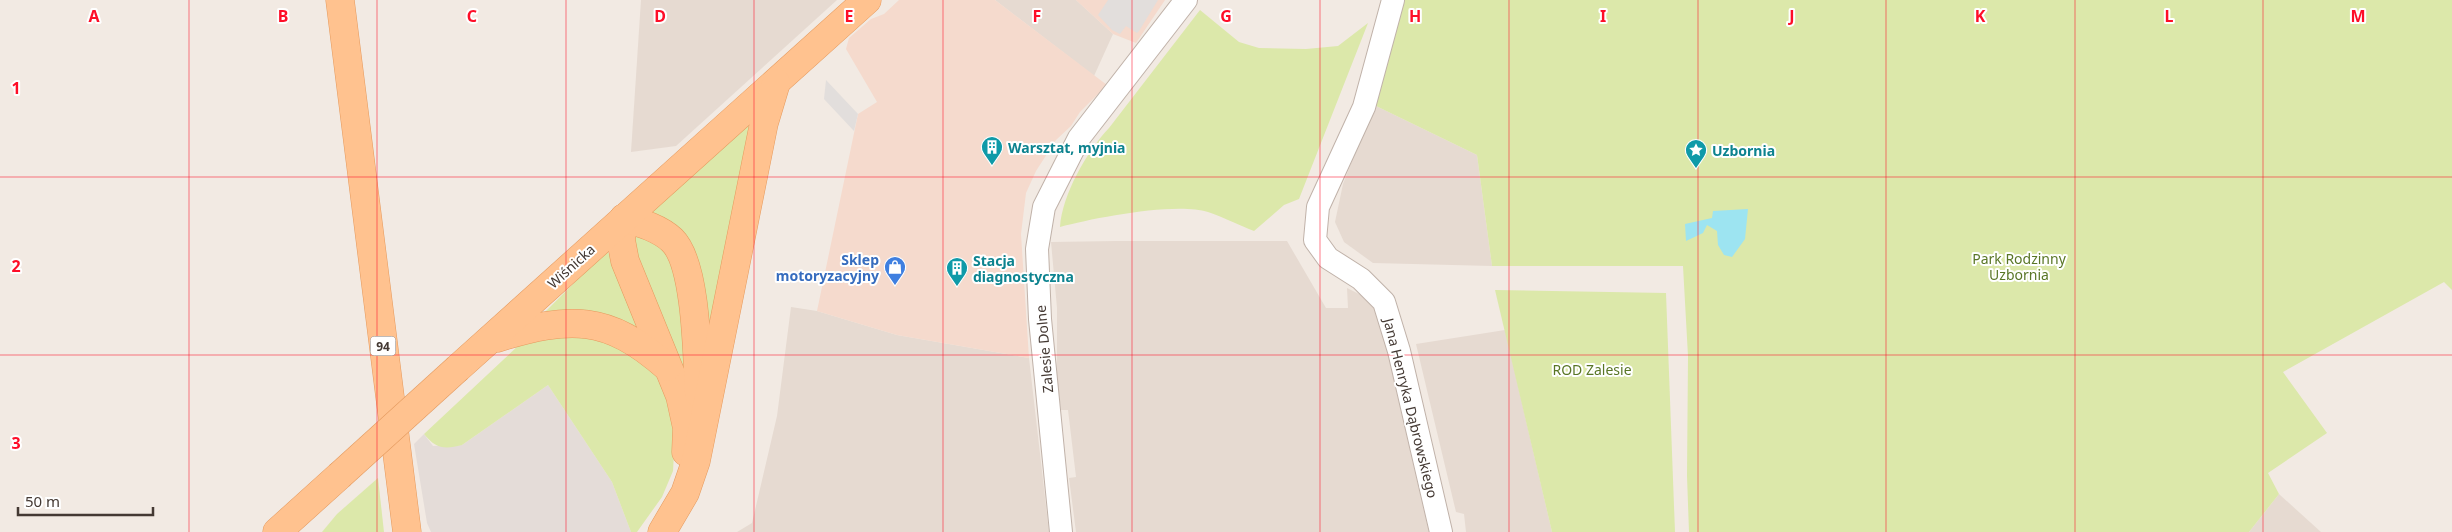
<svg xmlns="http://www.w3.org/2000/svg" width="2452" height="532" font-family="'Noto Sans',sans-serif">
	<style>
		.residential { fill: #e6dad1 }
		.commercial { fill: #f5dacd }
		.industrial { fill: #e4dcd8 }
		.green { fill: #dce8aa }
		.parking { fill: #e2dedc }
		.water { fill: #9de4f1 }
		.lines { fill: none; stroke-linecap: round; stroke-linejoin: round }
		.minor-casing { stroke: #c0b2a9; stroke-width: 24 }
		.major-casing { stroke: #e59a5e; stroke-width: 29 }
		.minor { stroke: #fff; stroke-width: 22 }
		.major { stroke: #ffc28f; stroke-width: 28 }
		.major-bridge-casing { stroke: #e59a5e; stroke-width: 29; stroke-linecap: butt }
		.major-bridge { stroke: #ffc28f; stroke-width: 28 }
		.grid { fill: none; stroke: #fe0e28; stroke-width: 1; stroke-opacity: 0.55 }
		.labels { text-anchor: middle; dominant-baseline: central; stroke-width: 4; stroke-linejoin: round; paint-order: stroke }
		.shield { fill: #fff; stroke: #7c7470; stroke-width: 1 }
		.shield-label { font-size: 12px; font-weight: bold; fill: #443933 }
		.culture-label { font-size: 14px; font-weight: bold; fill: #0d838f; stroke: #fff; text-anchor: start }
		.park-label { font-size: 14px; fill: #597626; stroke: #fff }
		.shop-label { font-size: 14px; font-weight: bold; fill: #366cbe; stroke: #fff; text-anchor: end }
		.street-label { font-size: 14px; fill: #443933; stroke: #fff }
		.grid-label { font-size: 16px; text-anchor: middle; font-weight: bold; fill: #fe0e28; stroke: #fff; stroke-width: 4; stroke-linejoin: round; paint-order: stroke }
	</style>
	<rect width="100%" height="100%" fill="#f2eae3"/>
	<g class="residential">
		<polygon points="641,0 837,0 676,146 631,152"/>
		<polygon points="995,0 1076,0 1113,34 1094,76"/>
		<polygon points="1374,105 1477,155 1492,266 1373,263 1344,242 1335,222 1343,184"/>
		<polygon points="1116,241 1287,241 1326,308 1348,308 1347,288 1367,298 1378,312 1429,532 1076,532 1069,478 1076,477 1068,410 1061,410 1057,377 1057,308 1051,242"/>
		<polygon points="791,307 817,311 897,335 1029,358 1049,532 737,532 752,523 777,416"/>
		<polygon points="1505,330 1552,532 1466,532 1464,514 1456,512 1416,344"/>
		<polygon points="2279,494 2321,532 2249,532"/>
	</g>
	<g class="commercial">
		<polygon points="899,0 995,0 1107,85 1080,112 1071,126 1056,140 1036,171 1026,193 1021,234 1029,358 897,335 817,311 858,114 877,102 846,49 849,38 871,19 884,14"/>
		<polygon points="1076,0 1165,0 1136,43 1113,34"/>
	</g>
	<polygon class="industrial" points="548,385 612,482 631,532 431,532 427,523 414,444 424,434 433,446 462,445"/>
	<g class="green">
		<polygon points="1400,0 2452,0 2452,290 2444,282 2283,372 2327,433 2268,473 2279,494 2249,532 1689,532 1687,476 1688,356 1683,266 1492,266 1477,155 1374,105"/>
		<path d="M 1200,10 L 1239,42 L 1259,48 L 1306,49 L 1338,46 L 1368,23 L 1299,199 L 1284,205 L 1254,231 C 1239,225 1223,217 1208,212 C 1175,202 1094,218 1060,227 C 1062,195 1087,151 1109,128 Z"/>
		<polygon points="754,119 706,363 700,295 649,210"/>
		<path d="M 628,231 C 641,233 665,246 673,257 C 686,275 688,365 689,391 Z"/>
		<polygon points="607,250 653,347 544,313"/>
		<polygon points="1495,290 1666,293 1675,532 1552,532"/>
		<path d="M 564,334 L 609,340 L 649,365 L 665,390 L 675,436 L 673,471 L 662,497 L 637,532 L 631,532 L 612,482 L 548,385 L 462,445 C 444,450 435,448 424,434 L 520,344 Z"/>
		<polygon points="378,478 384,532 322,532 337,514"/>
	</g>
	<g class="parking">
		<polygon points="1108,0 1158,0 1139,31 1137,33 1126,26 1120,34 1112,30 1098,15"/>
		<polygon points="826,80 858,114 854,131 824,99"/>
	</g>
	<polygon class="water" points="1748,209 1745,239 1732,257 1724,255 1718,245 1717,231 1707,225 1703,233 1686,241 1685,224 1712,218 1713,211"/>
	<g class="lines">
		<g class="minor-casing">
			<g id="minor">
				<polyline points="1393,0 1364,107 1318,207 1315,240 1328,258 1361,279 1384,302 1399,351 1441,532"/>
				<polyline points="1061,532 1040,319 1037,249 1044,207 1079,138 1186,0"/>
			</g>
		</g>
		<g class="major-casing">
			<g id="major">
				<polyline points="340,0 407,532"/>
				<polyline points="624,218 621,240 625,261 680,396 687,428 686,452"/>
				<path d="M 624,218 C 641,223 659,228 672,240 C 697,264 697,358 699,393"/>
				<path d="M 497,338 C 570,316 607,314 667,367"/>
				<polyline points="458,368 867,0"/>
				<polyline points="277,532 339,476"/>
				<polyline points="662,532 685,493 696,461 764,123 776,83"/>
			</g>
		</g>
		<use href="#minor" class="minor"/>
		<use href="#major" class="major"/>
		<g class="major-bridge-casing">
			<polyline id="major-bridge" points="339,476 458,368"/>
		</g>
		<use href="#major-bridge" class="major-bridge"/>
	</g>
	<path class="grid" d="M 189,0 L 189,532M 377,0 L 377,532M 566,0 L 566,532M 754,0 L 754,532M 943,0 L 943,532M 1132,0 L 1132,532M 1320,0 L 1320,532M 1509,0 L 1509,532M 1698,0 L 1698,532M 1886,0 L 1886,532M 2075,0 L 2075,532M 2263,0 L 2263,532M 0,177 L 2452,177M 0,355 L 2452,355"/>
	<defs>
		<g id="building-pin" transform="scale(1.125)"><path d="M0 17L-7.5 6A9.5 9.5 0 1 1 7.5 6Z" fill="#0f9aa8" stroke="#fff"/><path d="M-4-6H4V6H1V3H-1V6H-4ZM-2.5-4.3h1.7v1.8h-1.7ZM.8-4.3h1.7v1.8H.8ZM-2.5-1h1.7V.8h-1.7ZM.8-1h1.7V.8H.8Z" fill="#fff"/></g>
		<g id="sight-pin" transform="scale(1.125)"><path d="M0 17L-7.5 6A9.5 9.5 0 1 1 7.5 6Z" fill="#0f9aa8" stroke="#fff"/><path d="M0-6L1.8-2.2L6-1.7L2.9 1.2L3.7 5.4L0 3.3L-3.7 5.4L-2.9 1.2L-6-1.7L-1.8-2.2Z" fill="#fff"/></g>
		<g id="shop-pin" transform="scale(1.125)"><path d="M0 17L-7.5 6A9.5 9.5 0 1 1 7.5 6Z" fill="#3f7fe0" stroke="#fff"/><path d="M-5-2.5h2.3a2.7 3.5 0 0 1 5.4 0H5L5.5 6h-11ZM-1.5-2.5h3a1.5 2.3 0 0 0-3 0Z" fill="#fff"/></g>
	</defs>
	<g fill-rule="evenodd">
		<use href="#building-pin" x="992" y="147"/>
		<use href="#sight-pin" x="1696" y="150"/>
		<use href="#shop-pin" x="895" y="267"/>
		<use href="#building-pin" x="957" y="268"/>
	</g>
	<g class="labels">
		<rect class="shield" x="370.5" y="336.5" width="25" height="19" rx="4"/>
		<g class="shield-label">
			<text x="383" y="346">94</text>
		</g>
		<g class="culture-label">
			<text x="1008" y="147">Warsztat, myjnia</text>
			<text x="1712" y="150">Uzbornia</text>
			<text x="973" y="260">Stacja<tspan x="973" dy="16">diagnostyczna</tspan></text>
		</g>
		<g class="park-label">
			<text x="2019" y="258">Park Rodzinny<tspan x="2019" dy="16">Uzbornia</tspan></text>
			<text x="1592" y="369">ROD Zalesie</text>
		</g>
		<g class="shop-label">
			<text x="879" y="259">Sklep<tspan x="879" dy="16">motoryzacyjny</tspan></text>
		</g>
		<g class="street-label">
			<text transform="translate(571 266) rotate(-42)">Wiśnicka</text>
			<text transform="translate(1044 349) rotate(-95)">Zalesie Dolne</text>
			<text transform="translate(1411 408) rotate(76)">Jana Henryka Dąbrowskiego</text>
		</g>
	</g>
	<g class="grid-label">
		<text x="94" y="22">A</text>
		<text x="283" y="22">B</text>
		<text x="472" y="22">C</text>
		<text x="660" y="22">D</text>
		<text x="849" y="22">E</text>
		<text x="1037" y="22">F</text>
		<text x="1226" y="22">G</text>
		<text x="1415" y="22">H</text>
		<text x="1603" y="22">I</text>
		<text x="1792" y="22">J</text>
		<text x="1980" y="22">K</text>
		<text x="2169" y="22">L</text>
		<text x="2358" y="22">M</text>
		<text x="16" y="94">1</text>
		<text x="16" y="272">2</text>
		<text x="16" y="449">3</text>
	</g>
	<path d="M18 507v8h135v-8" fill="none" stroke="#443933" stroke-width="2.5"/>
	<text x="25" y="507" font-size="15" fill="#443933" stroke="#ffffff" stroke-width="4" paint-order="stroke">50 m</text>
</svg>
